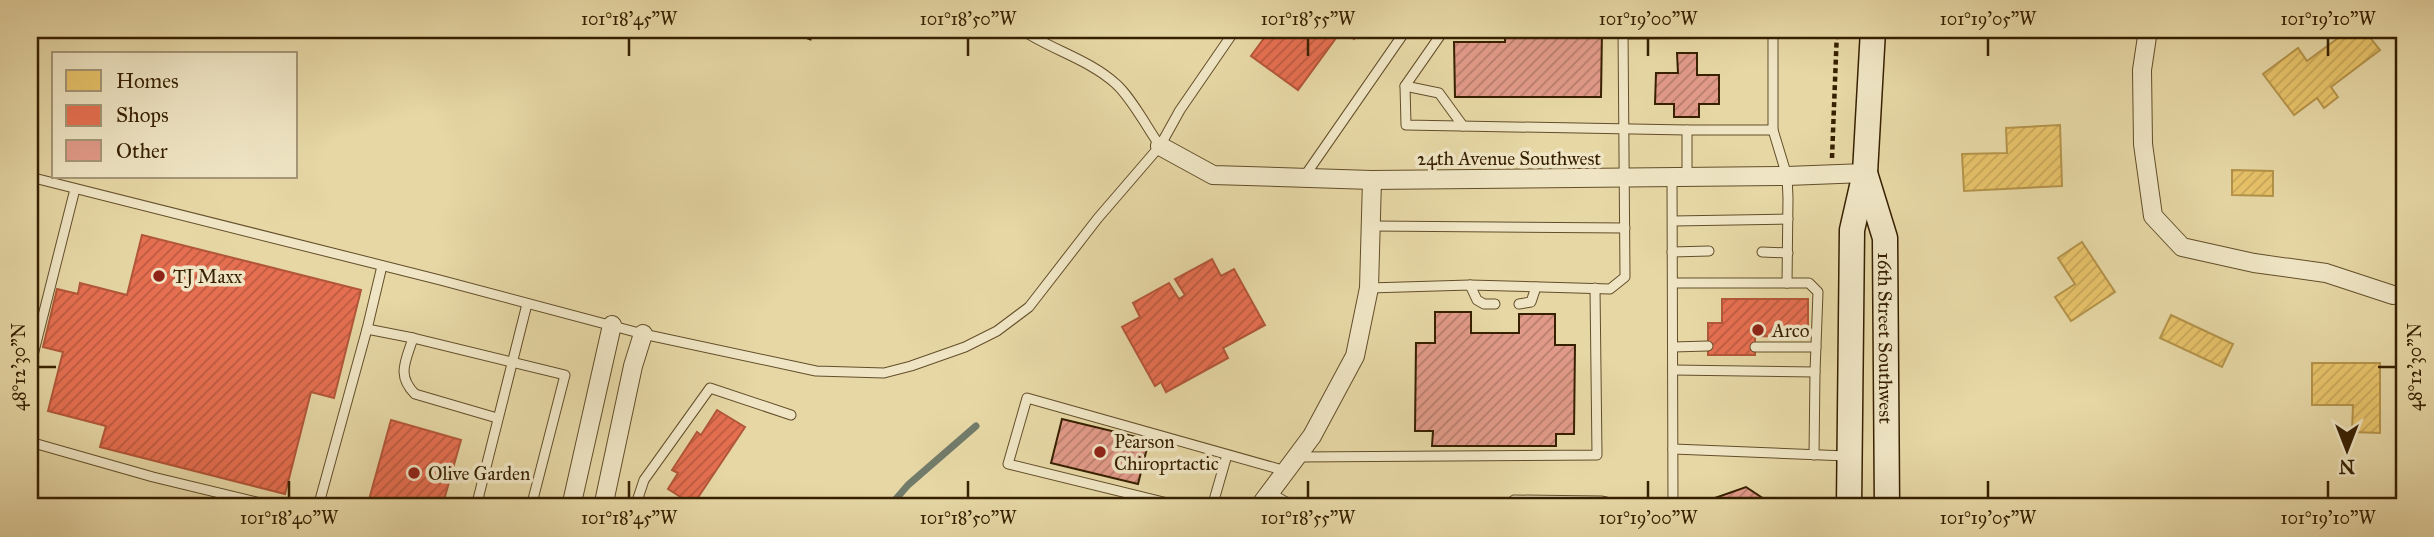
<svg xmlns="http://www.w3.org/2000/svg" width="2434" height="537" font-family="'IM FELL Great Primer',serif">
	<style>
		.homes { fill: url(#homes-hatch); stroke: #b4934a; stroke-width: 2 }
		.shops { fill: url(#shops-hatch); stroke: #b25739; stroke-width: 2 }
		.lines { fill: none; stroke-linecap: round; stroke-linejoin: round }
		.stream { stroke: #727b6a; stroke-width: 7 }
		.building { fill: url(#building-hatch); stroke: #372000; stroke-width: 2 }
		.lane-casing { stroke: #634e29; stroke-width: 11 }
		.street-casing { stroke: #634e29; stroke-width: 20 }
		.secondary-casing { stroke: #372000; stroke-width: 27 }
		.path { stroke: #372000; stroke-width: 4.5; stroke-dasharray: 5 3.5; stroke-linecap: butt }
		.lane { stroke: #efe5c4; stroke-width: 9 }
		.street { stroke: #efe5c4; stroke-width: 18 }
		.secondary { stroke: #efe5c4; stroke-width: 24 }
		.ticks { fill: none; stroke: #372000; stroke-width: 2.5 }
		.poi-dot { fill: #8f2418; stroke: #efe5c4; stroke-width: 2.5 }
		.labels { text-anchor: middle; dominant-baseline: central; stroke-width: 7; stroke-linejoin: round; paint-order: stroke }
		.street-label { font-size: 19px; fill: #372000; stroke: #efe5c4 }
		.poi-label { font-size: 19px; fill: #372000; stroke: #efe5c4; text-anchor: start }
		.neatline { fill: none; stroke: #372000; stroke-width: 2.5 }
		.ticks-label { font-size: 18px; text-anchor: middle; fill: #372000 }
	</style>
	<defs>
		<pattern id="homes-hatch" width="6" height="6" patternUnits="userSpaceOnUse" patternTransform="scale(1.75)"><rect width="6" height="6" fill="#e9c46a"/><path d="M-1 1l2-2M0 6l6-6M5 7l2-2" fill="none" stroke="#c8a85a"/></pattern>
		<pattern id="shops-hatch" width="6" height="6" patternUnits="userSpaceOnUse" patternTransform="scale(1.75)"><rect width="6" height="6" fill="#e76f51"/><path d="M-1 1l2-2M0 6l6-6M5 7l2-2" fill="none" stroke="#bc5b41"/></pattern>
		<pattern id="building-hatch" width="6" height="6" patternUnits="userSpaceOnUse" patternTransform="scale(1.75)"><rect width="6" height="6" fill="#e19a88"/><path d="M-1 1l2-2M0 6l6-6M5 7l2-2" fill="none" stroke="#b77d6d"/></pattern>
	</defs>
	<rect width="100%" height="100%" fill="#e6d7a5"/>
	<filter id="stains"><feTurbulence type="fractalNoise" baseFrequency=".00286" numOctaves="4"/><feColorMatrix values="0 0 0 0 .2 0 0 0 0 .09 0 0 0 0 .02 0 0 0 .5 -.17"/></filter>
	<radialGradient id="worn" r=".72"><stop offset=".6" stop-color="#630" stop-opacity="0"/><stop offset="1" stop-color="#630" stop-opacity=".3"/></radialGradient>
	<g class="homes">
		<polygon points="2349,30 2364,30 2380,50 2331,87 2338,97 2324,108 2317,98 2294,115 2263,74 2298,48 2307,61"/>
		<polygon points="2060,125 2062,186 1964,191 1962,154 2007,153 2006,128"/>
		<polygon points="2232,170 2273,171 2273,196 2232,195"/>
		<polygon points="2082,242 2115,292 2071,321 2055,297 2075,284 2058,258"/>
		<polygon points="2171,315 2233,344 2222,367 2160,338"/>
		<polygon points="2312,363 2380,363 2380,433 2352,432 2353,405 2312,405"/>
		<rect x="1520" y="506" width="72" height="1"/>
	</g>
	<g class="shops">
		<polygon points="1270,30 1360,30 1354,39 1342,30 1298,90 1251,56"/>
		<polygon points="142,235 361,290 334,398 311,392 285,494 100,447 106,426 48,411 63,352 43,347 57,289 78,294 80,283 127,295"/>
		<polygon points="1212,259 1221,276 1234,269 1265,325 1223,348 1228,358 1166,392 1161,382 1155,386 1122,327 1140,317 1133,303 1169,283 1179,299 1185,295 1175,279"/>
		<polygon points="1722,299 1808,299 1808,337 1755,336 1755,355 1708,355 1708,323 1722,323"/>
		<polygon points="717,410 745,427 693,505 668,489 678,473 672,470 697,432 701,435"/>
		<polygon points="391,420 461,440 442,507 367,507"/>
	</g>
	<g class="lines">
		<polyline class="stream" points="889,507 908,485 976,426"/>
	</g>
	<g class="building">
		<polygon points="1505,30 1602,30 1601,97 1455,97 1454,42 1505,42"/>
		<polygon points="1677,53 1697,53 1697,75 1719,75 1719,104 1699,104 1699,117 1674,117 1674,104 1655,104 1656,73 1678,73"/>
		<polygon points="1435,312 1471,312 1471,333 1519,333 1519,314 1555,314 1555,345 1575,345 1574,434 1556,434 1556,446 1432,446 1433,431 1415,431 1416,343 1435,343"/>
		<polygon points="1062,419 1149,440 1138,484 1051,463"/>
		<polygon points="1746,487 1767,501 1766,507 1689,507 1689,500 1715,498"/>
	</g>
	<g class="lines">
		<g class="lane-casing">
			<g id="lane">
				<path d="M 1022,30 C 1052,50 1090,60 1116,84 C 1131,97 1148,129 1160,146"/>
				<polyline points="1444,30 1405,86 1406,125 1687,130"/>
				<polyline points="1623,34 1773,33"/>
				<polyline points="1405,86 1439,93 1463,126"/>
				<polyline points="1672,176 1673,507"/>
				<polyline points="1687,176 1687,130 1773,130"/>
				<polyline points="30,177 440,280 643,334 816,371 884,373 911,366 965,347 997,331 1029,307 1098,218 1160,146 1180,110 1235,30"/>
				<polyline points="1304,177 1406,30"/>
				<polyline points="1673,221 1788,219"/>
				<polyline points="1372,226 1625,228"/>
				<polyline points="1672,252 1709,251"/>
				<polyline points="1762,252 1788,253"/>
				<polyline points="382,266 367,329 413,338"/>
				<polyline points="1673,283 1787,283 1788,198 1787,176 1773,130 1773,30"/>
				<polyline points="1470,285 1477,300 1484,304 1495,304"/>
				<polyline points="1369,288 1470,285 1610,289 1625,277 1623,30"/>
				<polyline points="1519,304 1531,302 1536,287"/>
				<polyline points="1673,347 1708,346"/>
				<polyline points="1755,347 1816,347"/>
				<polyline points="30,367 75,189"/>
				<polyline points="1673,370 1815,372 1818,292 1809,283 1787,283"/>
				<path d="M 497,418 L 415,394 C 396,375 406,361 413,338 L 565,375 L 531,507"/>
				<polyline points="30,442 153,477 277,507"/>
				<polyline points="1673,449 1847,456"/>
				<polyline points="1814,455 1815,372"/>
				<polyline points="1298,457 1597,455 1595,288"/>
				<polyline points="1270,493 1295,507"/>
				<polyline points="318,507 367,329"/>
				<polyline points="476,507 527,304"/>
				<polyline points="635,507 644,480 710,388 791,415"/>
				<polyline points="1184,507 1008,464 1027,398 1286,471"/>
				<polyline points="1212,507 1227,455"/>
				<polyline points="1505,507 1514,500 1601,501 1606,502 1609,507"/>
			</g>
		</g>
		<g class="street-casing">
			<g id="street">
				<polyline points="2148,30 2142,70 2143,144 2153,216 2182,247 2254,263 2326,273 2393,295"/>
				<polyline points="1160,146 1213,175 1372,180 1787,176 1865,173"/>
				<polyline points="571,507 612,325"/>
				<polyline points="603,507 633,366 643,334"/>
				<polyline points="1259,507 1312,436 1355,356 1369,288 1372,180"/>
			</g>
		</g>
		<g class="secondary-casing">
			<g id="secondary">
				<path id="s1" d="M 1865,173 L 1885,238 L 1887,507"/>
				<polyline points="1849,507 1852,230 1865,173 1873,30"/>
			</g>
		</g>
		<g class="path">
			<polyline points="809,40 812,30"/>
			<polyline points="1832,158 1837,30"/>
		</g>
		<use href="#lane" class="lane"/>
		<use href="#street" class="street"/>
		<use href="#secondary" class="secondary"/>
	</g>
	<path class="ticks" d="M 629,38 L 629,56M 968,38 L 968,56M 1308,38 L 1308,56M 1648,38 L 1648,56M 1988,38 L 1988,56M 2328,38 L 2328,56M 38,367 L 56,367M 2378,367 L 2396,367M 289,481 L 289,498M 629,481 L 629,498M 968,481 L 968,498M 1308,481 L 1308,498M 1648,481 L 1648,498M 1988,481 L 1988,498M 2328,481 L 2328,498"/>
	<g class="poi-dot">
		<circle cx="159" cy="276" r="7"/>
		<circle cx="1758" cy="330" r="7"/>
		<circle cx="1100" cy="452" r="7"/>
		<circle cx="414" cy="473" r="7"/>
	</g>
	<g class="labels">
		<g class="street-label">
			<text x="1509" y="158">24th Avenue Southwest</text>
			<text stroke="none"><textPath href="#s1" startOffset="168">16th Street Southwest</textPath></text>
		</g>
		<g class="poi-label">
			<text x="173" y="276">TJ Maxx</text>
			<text x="1772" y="330">Arco</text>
			<text x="1114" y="441">Pearson<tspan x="1114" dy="22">Chiroprtactic</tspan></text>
			<text x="428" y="473">Olive Garden</text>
		</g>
	</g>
	<rect width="2434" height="537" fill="none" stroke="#e6d7a5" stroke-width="77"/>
	<rect x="52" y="52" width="245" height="126" fill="#efe5c4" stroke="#a59676" stroke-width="2"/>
	<rect x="66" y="70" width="35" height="21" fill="#e9c46a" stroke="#a59676" stroke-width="2"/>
	<text x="116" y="88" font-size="21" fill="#372000">Homes</text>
	<rect x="66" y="105" width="35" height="21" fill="#e76f51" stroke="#a59676" stroke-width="2"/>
	<text x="116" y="122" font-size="21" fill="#372000">Shops</text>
	<rect x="66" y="140" width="35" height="21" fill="#e19a88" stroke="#a59676" stroke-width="2"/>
	<text x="116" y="158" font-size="21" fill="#372000">Other</text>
	<g transform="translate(2347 450) rotate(180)" stroke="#efe5c4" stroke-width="5" paint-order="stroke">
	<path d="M0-5L12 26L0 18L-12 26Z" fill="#372000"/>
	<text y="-10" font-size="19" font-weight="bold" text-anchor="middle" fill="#372000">N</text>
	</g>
	<rect x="38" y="38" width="2358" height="460" class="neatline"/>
	<g class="ticks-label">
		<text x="629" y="25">101°18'45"W</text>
		<text x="968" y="25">101°18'50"W</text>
		<text x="1308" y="25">101°18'55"W</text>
		<text x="1648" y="25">101°19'00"W</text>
		<text x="1988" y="25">101°19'05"W</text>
		<text x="2328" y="25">101°19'10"W</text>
		<text transform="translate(2415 367) rotate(-90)" y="6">48°12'30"N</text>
		<text transform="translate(19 367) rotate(-90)" y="6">48°12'30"N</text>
		<text x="289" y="524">101°18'40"W</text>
		<text x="629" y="524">101°18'45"W</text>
		<text x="968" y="524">101°18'50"W</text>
		<text x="1308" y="524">101°18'55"W</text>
		<text x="1648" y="524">101°19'00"W</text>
		<text x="1988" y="524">101°19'05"W</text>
		<text x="2328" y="524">101°19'10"W</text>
	</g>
	<rect width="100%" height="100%" filter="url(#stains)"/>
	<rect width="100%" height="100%" fill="url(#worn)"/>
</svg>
